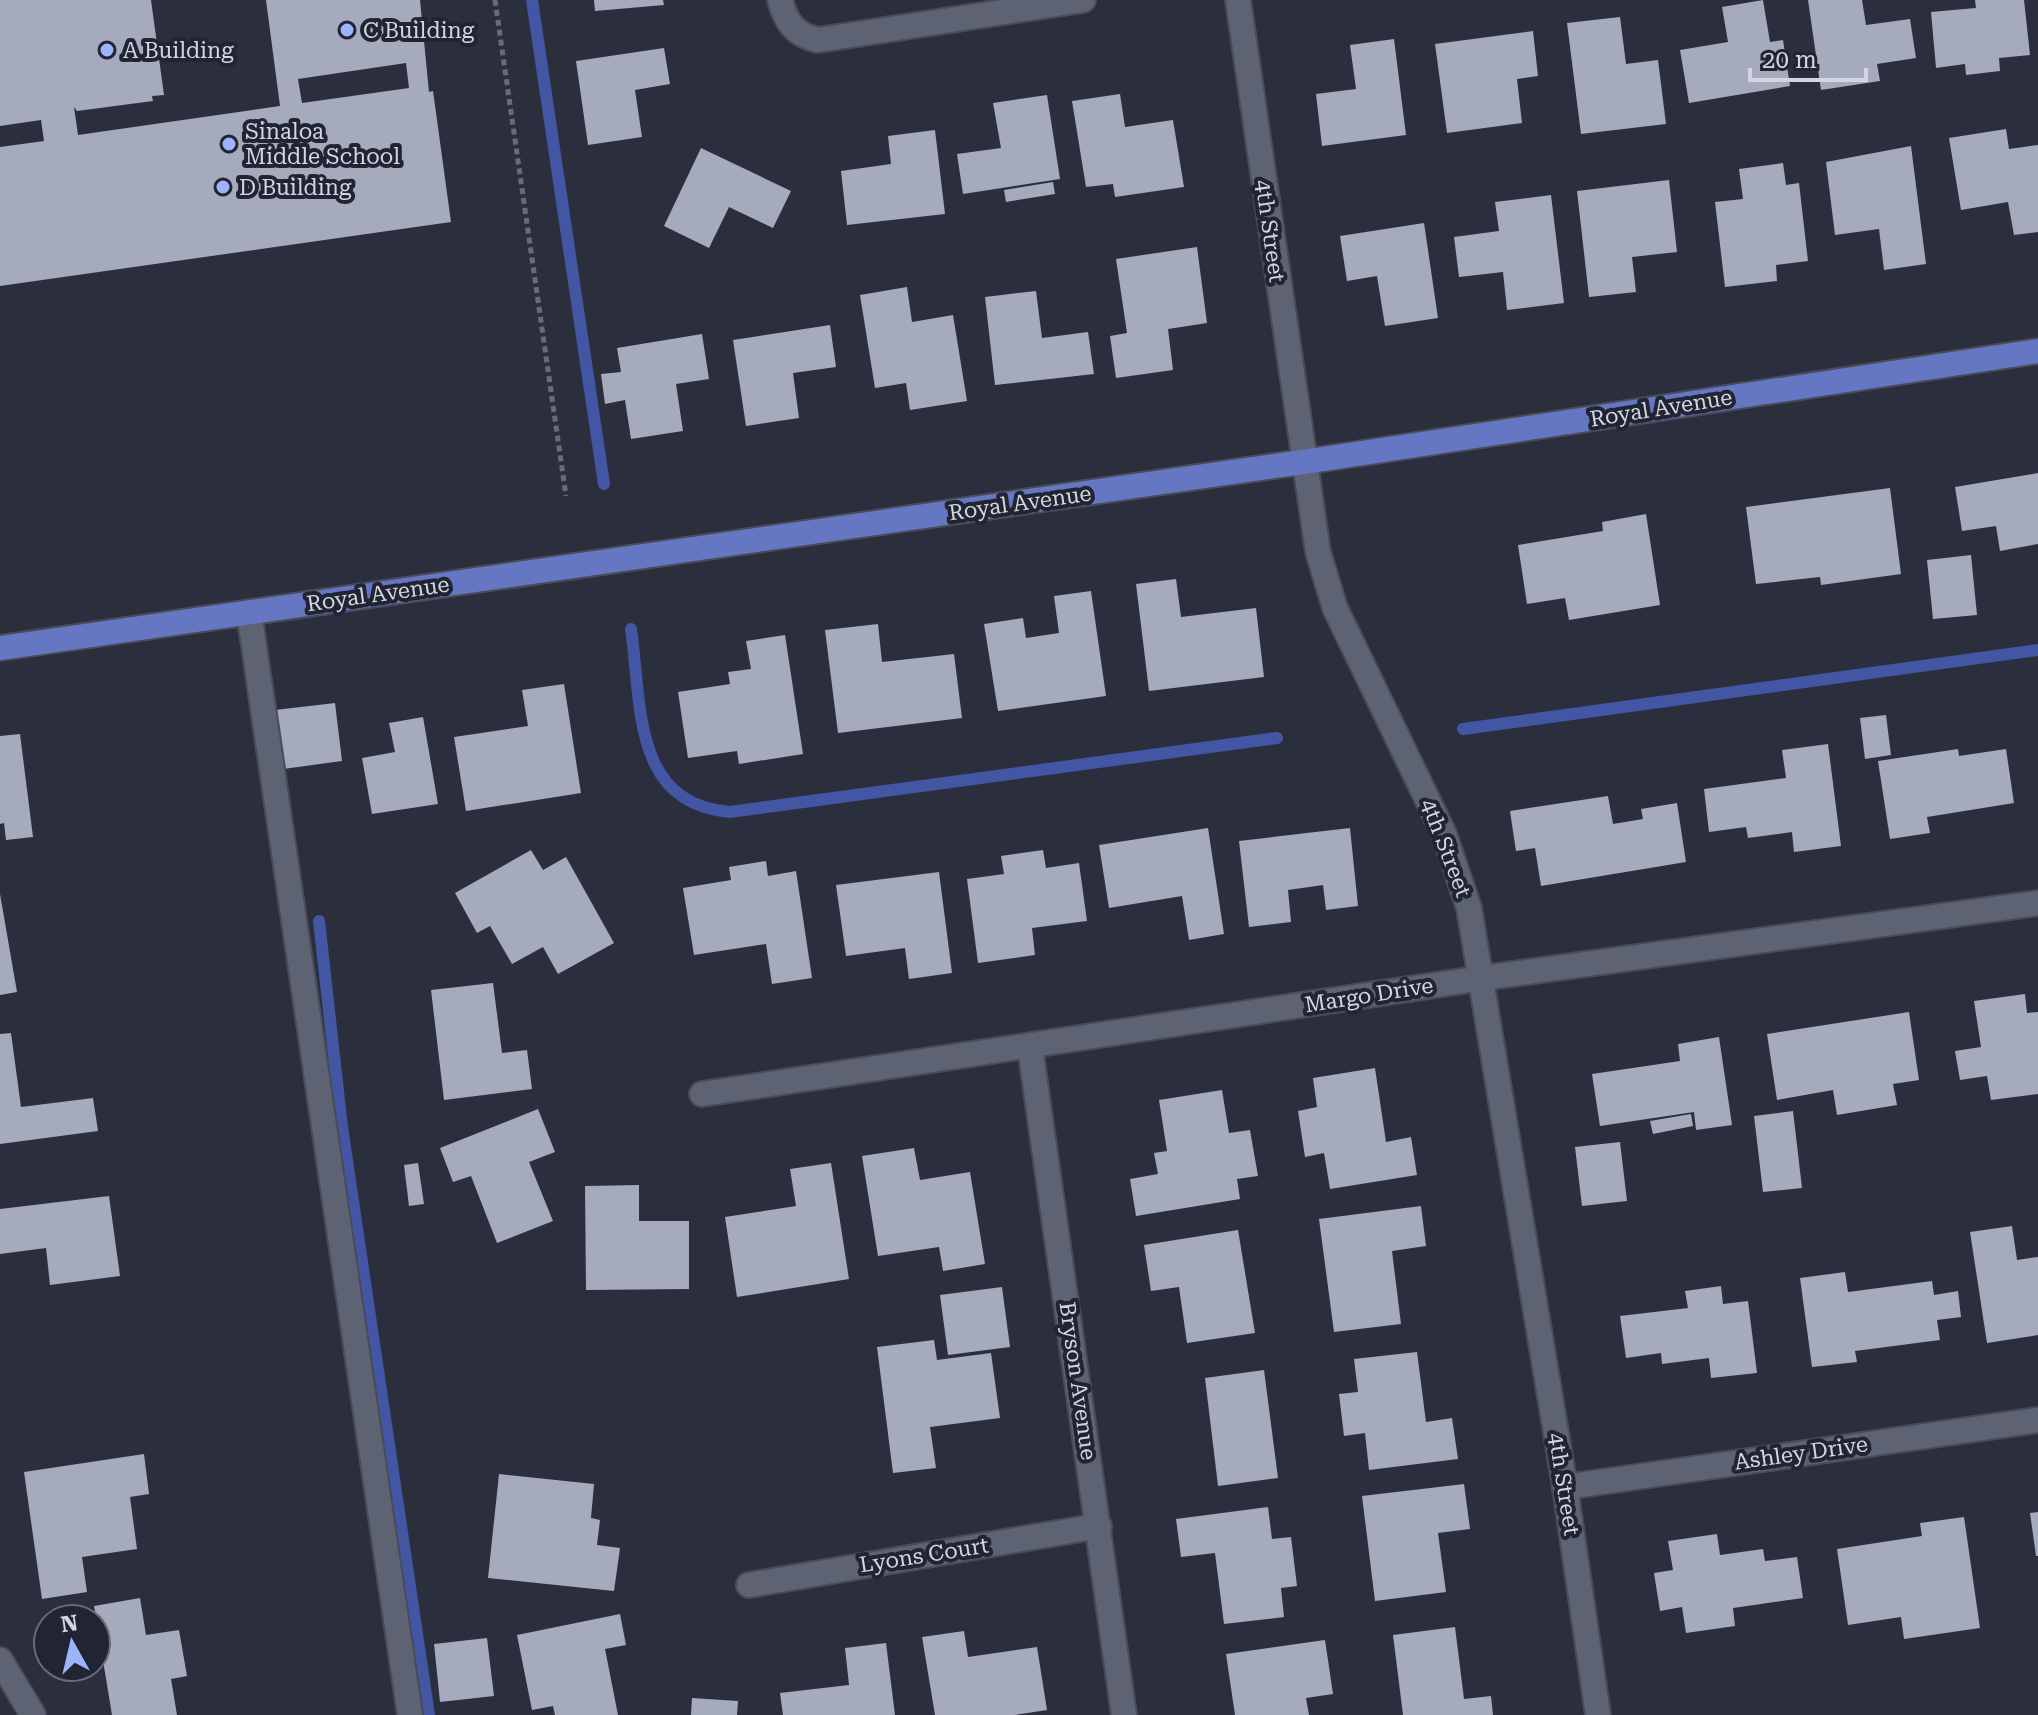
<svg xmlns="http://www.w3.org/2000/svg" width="2038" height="1715" font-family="'Roboto Serif',serif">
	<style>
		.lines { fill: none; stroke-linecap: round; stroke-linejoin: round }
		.stream { stroke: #4356a4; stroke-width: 12 }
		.building { fill: #a5abbc; fill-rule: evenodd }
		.minor-casing { stroke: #494c58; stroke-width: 28 }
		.major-casing { stroke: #494c58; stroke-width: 28 }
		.path { stroke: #686c78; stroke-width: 5; stroke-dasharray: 6 4; stroke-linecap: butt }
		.minor { stroke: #5e6373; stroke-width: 24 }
		.major { stroke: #6577c3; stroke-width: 24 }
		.poi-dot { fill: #9db4fd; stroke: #212533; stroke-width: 3 }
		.labels { text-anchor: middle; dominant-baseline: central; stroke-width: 8; stroke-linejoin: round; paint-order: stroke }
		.poi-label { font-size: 22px; fill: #d3d6df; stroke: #212533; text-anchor: start }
		.street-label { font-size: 22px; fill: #d3d6df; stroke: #212533 }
	</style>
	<rect width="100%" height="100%" fill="#2b2f3d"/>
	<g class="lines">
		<g class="stream">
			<polyline points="532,0 604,484"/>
			<path d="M 631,629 C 642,705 632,804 730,812 L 1277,738"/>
			<polyline points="1463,729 2038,650"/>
			<polyline points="319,921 342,1127 429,1715"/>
		</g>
	</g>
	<g class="building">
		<path d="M 0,0 L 151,0 L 164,95 L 152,96 L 153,101 L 77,111 L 74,107 L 78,135 L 280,106 L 266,0 L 420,0 L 429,92 L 433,91 L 451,222 L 0,286 L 0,147 L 44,141 L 41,120 L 0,126 ZM 406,63 L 409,88 L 302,103 L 298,79 Z"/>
		<polygon points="594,0 663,0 664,5 595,11"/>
		<polygon points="1763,0 1770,42 1783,40 1790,86 1689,103 1680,50 1728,42 1722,7"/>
		<polygon points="1808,0 1862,0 1866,25 1910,19 1916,58 1877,64 1880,81 1821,90"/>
		<polygon points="1975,0 2024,0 2030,55 1999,58 2000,71 1966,75 1965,64 1936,68 1931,12 1976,8"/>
		<polygon points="1620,17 1626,64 1658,60 1666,124 1581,134 1567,23"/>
		<polygon points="1533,31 1538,76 1517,79 1522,123 1447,133 1435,44"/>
		<polygon points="1394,39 1406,135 1322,146 1316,94 1356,89 1350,45"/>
		<polygon points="664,48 670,84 635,90 642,137 588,145 576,61"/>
		<polygon points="1120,94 1125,127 1173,120 1184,187 1115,197 1113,184 1086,187 1072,101"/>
		<polygon points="1047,95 1060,179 963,194 957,154 1001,148 993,103"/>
		<polygon points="2006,129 2009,149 2038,145 2038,232 2014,235 2008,202 1961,210 1949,138"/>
		<polygon points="935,130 945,214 847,225 841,171 891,164 888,136"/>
		<polygon points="1911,146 1926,264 1884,270 1879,229 1835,235 1826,162"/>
		<polygon points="701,148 791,191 773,228 729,207 709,248 664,226"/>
		<polygon points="1783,163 1786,185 1799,183 1808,261 1776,265 1777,281 1725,287 1715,202 1743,199 1739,169"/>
		<polygon points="1669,180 1677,252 1632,257 1636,292 1589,297 1577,191"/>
		<polygon points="1053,182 1055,194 1006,202 1004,190"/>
		<polygon points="1551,195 1564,303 1507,310 1503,272 1459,277 1454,237 1499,231 1495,202"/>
		<polygon points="1424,223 1438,318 1385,326 1377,276 1347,281 1340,236"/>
		<polygon points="1197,247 1207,323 1168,329 1173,370 1116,378 1110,336 1127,333 1116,259"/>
		<polygon points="907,287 912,322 953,315 967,401 910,410 906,383 875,388 860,295"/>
		<polygon points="1036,291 1042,338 1088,332 1094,374 995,385 985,297"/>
		<polygon points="830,325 836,367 793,373 799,418 746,426 733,340"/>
		<polygon points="702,334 709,379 676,384 683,431 631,439 625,400 605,404 601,374 621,372 617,348"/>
		<polygon points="2038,473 2038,544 2000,551 1996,526 1962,531 1955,487"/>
		<polygon points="1890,488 1901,574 1821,585 1820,577 1756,584 1746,507"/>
		<polygon points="1646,514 1660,605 1569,620 1565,598 1527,604 1518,545 1603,531 1602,522"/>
		<polygon points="1971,555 1977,615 1933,619 1927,560"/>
		<polygon points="1176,579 1181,617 1256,608 1264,677 1149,691 1136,584"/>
		<polygon points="1091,591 1106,696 998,711 984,624 1023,618 1026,638 1059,633 1054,596"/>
		<polygon points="878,624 882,662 954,654 962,718 838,733 825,630"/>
		<polygon points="785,635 803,754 739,764 737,751 688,758 678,692 730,684 728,672 751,669 746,641"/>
		<polygon points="564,684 581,793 466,811 454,737 528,726 522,690"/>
		<polygon points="335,703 342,761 283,769 275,710"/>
		<polygon points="1886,715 1891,755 1865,759 1860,718"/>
		<polygon points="423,717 438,804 372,814 362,758 395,752 389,723"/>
		<polygon points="20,734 33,837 6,840 4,823 0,824 0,736"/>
		<polygon points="1828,744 1841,846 1794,852 1792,832 1748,838 1746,827 1709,832 1704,789 1786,778 1782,750"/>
		<polygon points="1958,749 1959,756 2006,749 2014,803 1927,817 1930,833 1890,839 1878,761"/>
		<polygon points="1608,796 1613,824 1643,819 1641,809 1677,803 1686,862 1541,886 1535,848 1516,851 1510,811"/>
		<polygon points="1208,828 1224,934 1189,940 1182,896 1109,908 1099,845"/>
		<polygon points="1350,828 1358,906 1326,910 1323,885 1288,890 1291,922 1249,927 1239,841"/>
		<polygon points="531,850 543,870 566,857 614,943 558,974 543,947 512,964 490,926 477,933 455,893"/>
		<polygon points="1043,850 1046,868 1079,863 1087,921 1032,928 1035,955 978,963 967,879 1004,874 1001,856"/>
		<polygon points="766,861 768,876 796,871 812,978 772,984 766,944 694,955 683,888 731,880 729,867"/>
		<polygon points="939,872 952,973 909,979 905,948 846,956 836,885"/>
		<polygon points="0,894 17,992 0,995"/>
		<polygon points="493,983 502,1053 527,1050 532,1089 444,1100 431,990"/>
		<polygon points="2025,994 2027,1013 2038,1012 2038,1094 1991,1100 1987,1076 1960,1080 1955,1051 1981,1047 1974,1001"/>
		<polygon points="1909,1012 1919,1080 1893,1084 1897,1105 1837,1115 1833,1090 1777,1100 1767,1034"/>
		<polygon points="11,1033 21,1107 93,1098 98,1131 0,1144 0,1034"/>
		<polygon points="1719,1037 1732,1125 1696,1130 1694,1112 1600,1126 1592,1074 1680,1061 1678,1044"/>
		<polygon points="1375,1068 1386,1142 1411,1137 1417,1175 1330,1189 1324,1153 1305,1157 1298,1111 1317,1107 1313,1078"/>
		<polygon points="1222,1090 1229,1133 1250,1130 1258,1176 1237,1179 1240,1199 1136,1216 1130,1179 1158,1174 1154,1153 1167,1151 1159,1100"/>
		<polygon points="538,1109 555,1152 529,1162 553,1221 497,1243 471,1176 453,1182 440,1148"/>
		<polygon points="1793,1111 1802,1188 1763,1192 1754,1116"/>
		<polygon points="1691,1114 1693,1126 1653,1134 1650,1121"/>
		<polygon points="1620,1142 1627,1201 1582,1206 1575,1147"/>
		<polygon points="914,1148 920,1180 970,1172 985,1264 943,1271 939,1247 878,1256 862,1156"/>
		<polygon points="418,1163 424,1204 409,1206 404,1165"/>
		<polygon points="831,1163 849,1279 737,1297 725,1217 796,1206 790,1169"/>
		<polygon points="639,1185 639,1221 689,1221 689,1289 586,1290 585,1186"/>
		<polygon points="109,1196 120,1276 50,1285 46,1248 0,1254 0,1209"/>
		<polygon points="1421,1206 1426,1246 1392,1251 1401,1324 1334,1332 1319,1219"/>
		<polygon points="2012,1226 2017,1260 2038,1257 2038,1335 1987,1343 1970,1232"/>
		<polygon points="1238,1230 1255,1333 1187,1343 1179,1287 1151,1291 1144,1245"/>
		<polygon points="1845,1272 1848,1292 1932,1281 1934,1295 1958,1291 1961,1317 1937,1320 1940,1340 1855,1351 1857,1362 1812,1367 1800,1278"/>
		<polygon points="1721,1286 1723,1304 1748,1301 1757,1373 1711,1378 1709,1358 1662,1364 1661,1353 1626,1358 1620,1316 1688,1308 1685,1291"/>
		<polygon points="1002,1287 1010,1347 948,1355 940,1295"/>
		<polygon points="934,1340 937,1360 991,1353 1000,1418 930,1427 936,1468 893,1473 877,1347"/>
		<polygon points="1417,1352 1426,1422 1452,1418 1458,1459 1369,1470 1365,1433 1344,1436 1339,1394 1358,1392 1354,1359"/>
		<polygon points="1264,1370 1278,1478 1218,1486 1205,1378"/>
		<polygon points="144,1454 149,1494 130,1497 137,1549 82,1557 87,1592 42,1599 24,1472"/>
		<polygon points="499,1474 594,1484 591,1518 600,1520 597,1545 620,1548 614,1591 488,1578"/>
		<polygon points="1464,1484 1470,1529 1438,1533 1446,1592 1375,1601 1362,1496"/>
		<polygon points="1268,1507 1272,1539 1291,1537 1297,1586 1281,1588 1284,1617 1224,1624 1215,1553 1181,1557 1176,1519"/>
		<polygon points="2038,1512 2038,1556 2036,1556 2030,1513"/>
		<polygon points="1964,1517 1980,1628 1904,1639 1901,1617 1848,1625 1837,1549 1922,1536 1920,1523"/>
		<polygon points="1717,1534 1720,1555 1763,1549 1765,1561 1797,1557 1803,1598 1733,1608 1735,1626 1686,1633 1682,1607 1660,1611 1654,1573 1673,1570 1668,1541"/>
		<polygon points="140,1598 146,1635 179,1630 187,1676 171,1679 177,1715 112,1715 94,1606"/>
		<polygon points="620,1614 626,1645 605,1649 618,1715 555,1715 553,1706 532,1710 517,1635"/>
		<polygon points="1455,1627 1464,1699 1491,1696 1493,1715 1403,1715 1393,1635"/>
		<polygon points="964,1631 968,1657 1037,1647 1047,1710 1015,1715 935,1715 922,1637"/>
		<polygon points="487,1638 494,1696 440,1702 434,1644"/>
		<polygon points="1325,1640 1333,1694 1306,1698 1309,1715 1235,1715 1226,1654"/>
		<polygon points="886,1643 895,1715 783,1715 780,1693 849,1685 845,1648"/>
		<polygon points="692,1698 738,1701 737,1715 691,1715"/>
	</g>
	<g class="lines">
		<g class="minor-casing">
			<g id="minor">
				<path d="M 780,0 C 786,22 795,35 818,40 L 1083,0"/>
				<polyline points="1238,0 1318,552 1335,608 1444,834 1469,908 1565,1487 1598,1715"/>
				<polyline points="249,612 410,1715"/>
				<polyline points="1030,1047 1124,1715"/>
				<polyline points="702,1094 1483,978 2038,903"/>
				<polyline points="1565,1487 2038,1420"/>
				<polyline points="749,1585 1099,1526"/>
				<polyline points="0,1660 33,1715"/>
			</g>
		</g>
		<g class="major-casing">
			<polyline id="major" points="0,648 1303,462 2038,351"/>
		</g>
		<polyline class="path" points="495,0 566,496"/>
		<use href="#minor" class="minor"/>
		<use href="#major" class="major"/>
	</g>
	<g class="poi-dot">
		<circle cx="347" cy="30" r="8"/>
		<circle cx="107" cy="50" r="8"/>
		<circle cx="229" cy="144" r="8"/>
		<circle cx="223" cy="187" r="8"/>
	</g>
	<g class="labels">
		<g class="poi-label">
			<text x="363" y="30">C Building</text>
			<text x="123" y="50">A Building</text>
			<text x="245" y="131">Sinaloa<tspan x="245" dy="25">Middle School</tspan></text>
			<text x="239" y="187">D Building</text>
		</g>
		<g class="street-label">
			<text transform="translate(1270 231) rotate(82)">4th Street</text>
			<text transform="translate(1661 408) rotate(-9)">Royal Avenue</text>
			<text transform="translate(1020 503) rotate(-8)">Royal Avenue</text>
			<text transform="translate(378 594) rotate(-8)">Royal Avenue</text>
			<text transform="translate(1446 848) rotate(69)">4th Street</text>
			<text transform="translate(1369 995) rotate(-9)">Margo Drive</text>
			<text transform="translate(1078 1381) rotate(82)">Bryson Avenue</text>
			<text transform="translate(1801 1453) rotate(-8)">Ashley Drive</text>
			<text transform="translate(1564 1484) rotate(81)">4th Street</text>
			<text transform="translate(924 1555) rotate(-9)">Lyons Court</text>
		</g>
	</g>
	<g transform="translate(72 1643) rotate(352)"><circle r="38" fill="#212533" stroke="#686c78" stroke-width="2"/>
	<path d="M0-6L14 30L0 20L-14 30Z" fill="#9db4fd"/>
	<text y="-12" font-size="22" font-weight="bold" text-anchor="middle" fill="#d3d6df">N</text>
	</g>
	<path d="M1750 68v12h116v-12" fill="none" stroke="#d3d6df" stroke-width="4"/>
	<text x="1762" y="68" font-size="24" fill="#d3d6df" stroke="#212533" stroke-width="6" paint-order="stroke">20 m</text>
</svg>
